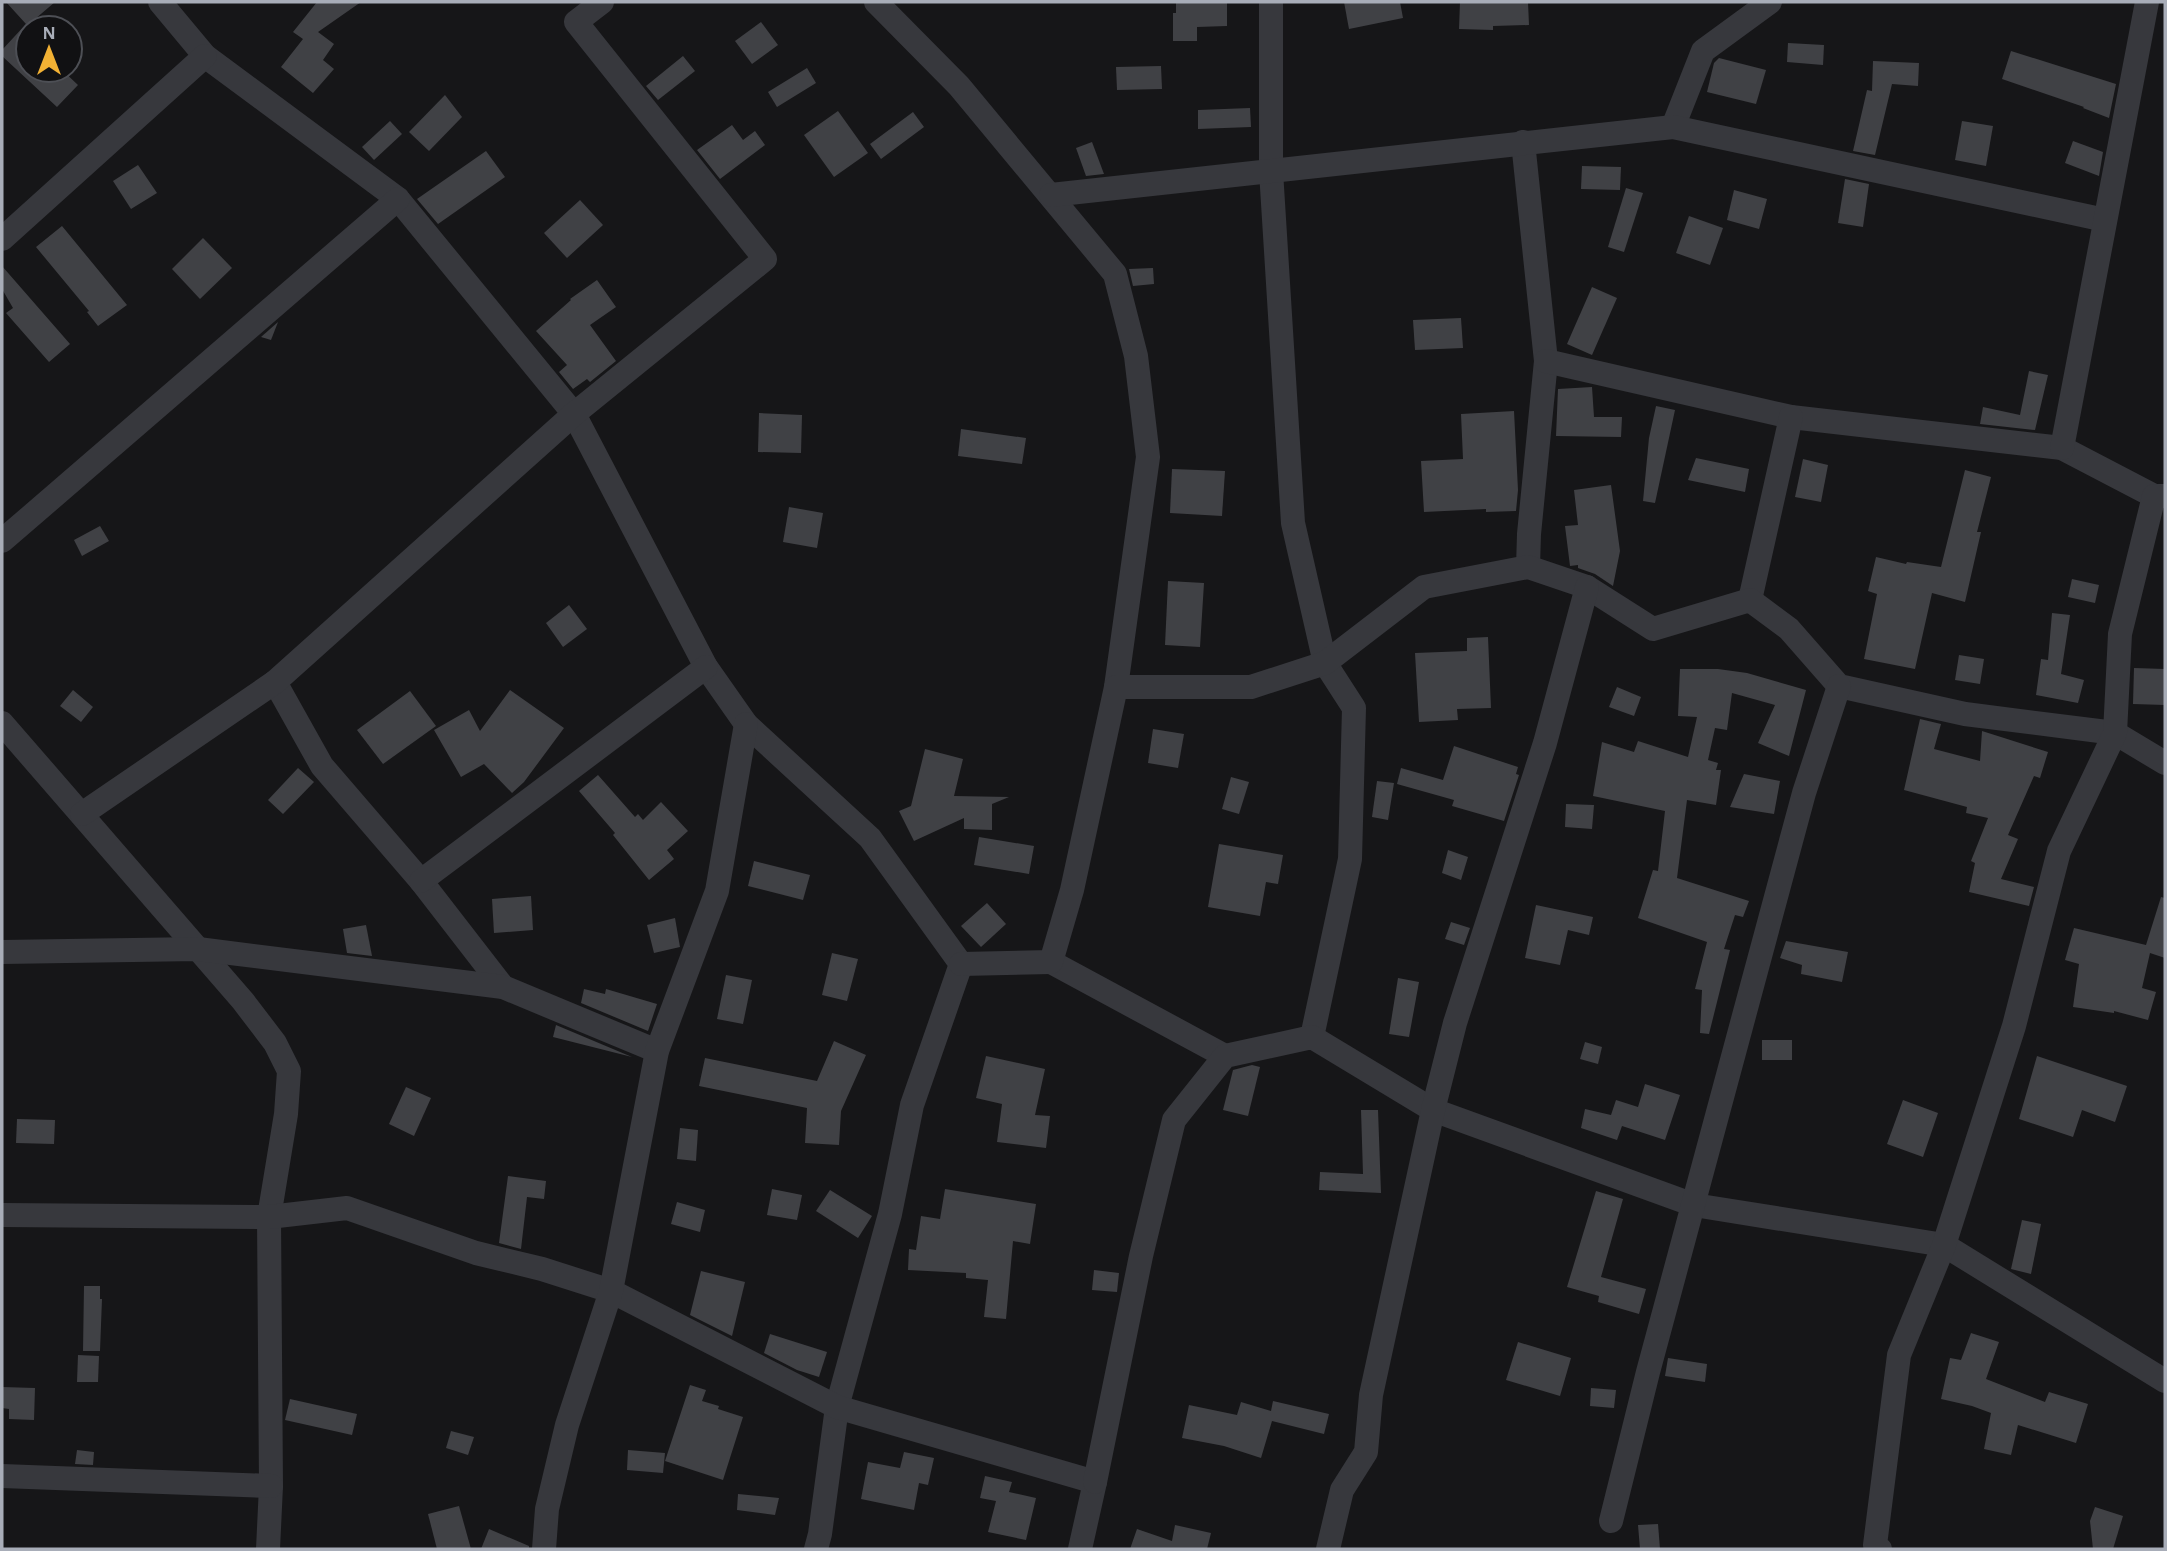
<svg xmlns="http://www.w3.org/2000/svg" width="2167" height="1551" font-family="'Alegreya Sans',sans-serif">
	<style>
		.building { fill: #404145 }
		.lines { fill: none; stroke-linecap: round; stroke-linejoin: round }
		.street { stroke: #37383d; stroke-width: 24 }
	</style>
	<rect width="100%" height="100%" fill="#161618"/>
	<g class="building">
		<polygon points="6,2 55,2 28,25 28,70 62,70 78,85 57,107 2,56 2,50 26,24"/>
		<polygon points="317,2 361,2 318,32 334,44 323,60 334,69 313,93 281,67 303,39 293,32"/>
		<polygon points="1176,2 1227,2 1227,26 1197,27 1197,41 1173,41 1173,13 1176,13"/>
		<polygon points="1344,2 1400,2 1403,18 1349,29"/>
		<polygon points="1460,2 1528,2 1529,25 1493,26 1493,30 1459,29"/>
		<polygon points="761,22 778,45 752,64 735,41"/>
		<polygon points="1788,43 1824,45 1823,65 1787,62"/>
		<polygon points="2011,51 2116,84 2109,118 2083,108 2084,107 2002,79"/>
		<polygon points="683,56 695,71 658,100 646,86"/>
		<polygon points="1719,58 1766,70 1756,104 1707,92 1714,63"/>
		<polygon points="1873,61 1919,63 1918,86 1892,84 1875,155 1853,151 1867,90 1872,91"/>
		<polygon points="1161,66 1162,89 1117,90 1116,67"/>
		<polygon points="807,68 816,83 777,107 768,92"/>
		<polygon points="445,95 462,117 429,151 409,132"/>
		<polygon points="1250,108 1251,127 1198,129 1198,110"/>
		<polygon points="838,111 868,153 834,177 804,135"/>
		<polygon points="913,112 924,127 881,159 870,144"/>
		<polygon points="390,121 402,134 374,160 362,147"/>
		<polygon points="1962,121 1993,126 1986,166 1955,160"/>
		<polygon points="732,125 743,140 755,131 765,145 720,179 697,150"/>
		<polygon points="2073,141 2103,152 2099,176 2065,163"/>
		<polygon points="1092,142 1104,174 1086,176 1076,148"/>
		<polygon points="486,151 505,177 438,224 417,199"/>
		<polygon points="138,165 157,193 131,209 113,181"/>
		<polygon points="1582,166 1621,167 1620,190 1581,189"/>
		<polygon points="1845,179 1869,184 1863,227 1838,223"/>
		<polygon points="1626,188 1643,193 1624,252 1608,247"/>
		<polygon points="1734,190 1767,199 1759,229 1727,220"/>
		<polygon points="580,200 603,225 567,258 544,233"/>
		<polygon points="1689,216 1723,228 1710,265 1676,253"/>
		<polygon points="62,226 127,305 98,326 87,312 89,311 36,247"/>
		<polygon points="203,238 232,268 200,299 172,269"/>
		<polygon points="2,266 70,344 49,362 6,313 13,308 2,289"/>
		<polygon points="1153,268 1154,284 1133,286 1129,269"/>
		<polygon points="597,280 616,307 590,325 616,361 590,382 587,379 573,389 559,372 567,365 536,331 571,300 570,299"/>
		<polygon points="1592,287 1617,298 1592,355 1567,344"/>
		<polygon points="1461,318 1463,348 1415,350 1413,320"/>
		<polygon points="278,322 271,340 261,337"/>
		<polygon points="2029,371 2048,375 2035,430 1980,424 1983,407 2020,415"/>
		<polygon points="1592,387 1594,417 1622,417 1621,437 1556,436 1558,389"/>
		<polygon points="1656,406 1675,410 1655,503 1643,501 1649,438"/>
		<polygon points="1514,411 1518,490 1516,511 1486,512 1486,509 1424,512 1421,461 1463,459 1461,414"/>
		<polygon points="759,413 802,415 801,453 758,452"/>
		<polygon points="961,429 1026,438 1022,464 958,456"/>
		<polygon points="1696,458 1749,469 1745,492 1688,480"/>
		<polygon points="1803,459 1828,465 1821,502 1795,497"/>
		<polygon points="1172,469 1225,471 1222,516 1170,513"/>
		<polygon points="1965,470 1991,477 1977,532 1981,532 1965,602 1932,593 1915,669 1864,659 1877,594 1868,591 1876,557 1906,564 1907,562 1941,567"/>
		<polygon points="1611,485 1620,551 1613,586 1595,574 1578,568 1578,565 1570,566 1565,526 1578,525 1574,490"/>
		<polygon points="789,507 823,513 817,548 783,542"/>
		<polygon points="100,526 109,541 82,556 74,540"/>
		<polygon points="2072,579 2099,585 2095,603 2068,597"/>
		<polygon points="1168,581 1204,583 1200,647 1165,645"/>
		<polygon points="569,605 587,629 563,647 546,623"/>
		<polygon points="2052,613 2070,615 2061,674 2084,680 2078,703 2036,695 2041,659 2048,660"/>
		<polygon points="1488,637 1491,708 1457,709 1458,720 1419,722 1415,653 1467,651 1467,638"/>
		<polygon points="1959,655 1984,659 1980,684 1955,680"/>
		<polygon points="2134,668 2165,669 2165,705 2133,704"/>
		<polygon points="1680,669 1718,669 1747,673 1806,690 1789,756 1758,743 1775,705 1732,693 1727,730 1715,728 1708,760 1718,763 1716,770 1721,770 1716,805 1687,800 1677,878 1749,901 1743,917 1735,915 1724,949 1730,950 1709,1034 1700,1033 1702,990 1695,989 1707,942 1638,918 1653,870 1658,871 1665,811 1593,796 1602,742 1634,752 1638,741 1688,757 1697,717 1678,716"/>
		<polygon points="1617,687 1641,697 1634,716 1609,707"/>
		<polygon points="73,690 93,707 81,722 60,706"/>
		<polygon points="510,690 564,728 524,782 512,793 484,764 461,777 434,730 469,710 480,731"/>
		<polygon points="410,691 436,726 383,764 357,730"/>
		<polygon points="1920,719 1941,724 1934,749 1980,761 1982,731 2048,752 2040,778 2034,776 2008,835 2018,839 2001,879 2034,887 2029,906 1969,892 1975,863 1971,861 1988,818 1966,813 1967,807 1904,790"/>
		<polygon points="1153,729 1184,734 1178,768 1148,763"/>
		<polygon points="1454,746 1518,767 1516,774 1519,775 1504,821 1452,806 1454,800 1397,784 1401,768 1443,780"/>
		<polygon points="925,749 963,759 954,796 1009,797 992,804 992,830 964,829 964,818 914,841 899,811 911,806"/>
		<polygon points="298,768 314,782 283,814 268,800"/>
		<polygon points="1744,774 1780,781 1774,814 1730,807"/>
		<polygon points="598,775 635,817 638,814 643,820 661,802 688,831 667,850 674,859 649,880 613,835 615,833 579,791"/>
		<polygon points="1231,777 1249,782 1239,814 1222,809"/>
		<polygon points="1377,781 1394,783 1388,820 1372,817"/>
		<polygon points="1566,804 1594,805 1592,829 1565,827"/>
		<polygon points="979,837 1034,846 1029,874 974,865"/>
		<polygon points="1219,844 1283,855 1278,884 1266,882 1260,916 1208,907"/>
		<polygon points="1448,850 1468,857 1461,880 1442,873"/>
		<polygon points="754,861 810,875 803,900 748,886"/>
		<polygon points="531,896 533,930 494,933 492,899"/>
		<polygon points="2161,897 2165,898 2165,958 2150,953 2142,988 2156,992 2148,1020 2114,1011 2114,1013 2073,1007 2079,964 2065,960 2074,928 2146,945"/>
		<polygon points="987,903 1006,924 981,947 961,926"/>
		<polygon points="1536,905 1593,917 1589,935 1568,930 1560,965 1525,958"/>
		<polygon points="675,918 680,947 654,953 647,925"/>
		<polygon points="1451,922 1470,928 1464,945 1445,939"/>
		<polygon points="366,925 372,956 347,953 343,929"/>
		<polygon points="1786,941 1848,952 1842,982 1801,974 1802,965 1780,958"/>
		<polygon points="832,953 858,959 847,1001 822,995"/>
		<polygon points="726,975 752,980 743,1024 717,1019"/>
		<polygon points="1398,978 1419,982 1409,1037 1389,1034"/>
		<polygon points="584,989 605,994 606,989 657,1004 648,1031 581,1003"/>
		<polygon points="556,1025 632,1057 553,1037"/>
		<rect x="1762" y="1040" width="30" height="20"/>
		<polygon points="834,1041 866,1055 841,1111 839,1145 805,1143 807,1108 699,1086 705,1058 817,1081"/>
		<polygon points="1585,1042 1602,1047 1598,1064 1580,1059"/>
		<polygon points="986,1056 1045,1069 1035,1115 1050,1116 1046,1148 997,1142 1002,1104 976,1098"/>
		<polygon points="2037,1056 2127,1086 2115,1122 2082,1110 2073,1137 2019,1119"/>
		<polygon points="1252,1065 1260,1067 1248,1116 1223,1110 1233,1070"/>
		<polygon points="1645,1084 1680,1095 1665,1140 1622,1126 1617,1140 1581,1128 1585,1109 1611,1115 1616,1100 1638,1107"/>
		<polygon points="406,1087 431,1098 414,1136 389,1124"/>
		<polygon points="1903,1100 1938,1113 1923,1157 1887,1144"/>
		<polygon points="1361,1110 1378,1110 1381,1193 1319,1190 1320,1172 1363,1174"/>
		<polygon points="17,1119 55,1120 54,1144 16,1143"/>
		<polygon points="680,1128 698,1130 696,1161 677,1159"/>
		<polygon points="508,1176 546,1181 544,1199 527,1197 521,1249 499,1243"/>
		<polygon points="772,1189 802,1195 797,1220 767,1215"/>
		<polygon points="945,1189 1036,1204 1030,1244 1013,1241 1006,1319 984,1317 988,1280 966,1278 966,1273 908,1270 909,1249 916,1250 921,1216 940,1219"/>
		<polygon points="830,1190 872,1216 858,1238 816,1211"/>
		<polygon points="1596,1191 1623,1199 1601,1277 1646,1289 1639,1314 1598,1302 1599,1296 1567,1287"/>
		<polygon points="677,1202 705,1210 700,1232 671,1224"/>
		<polygon points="2022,1220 2041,1224 2031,1274 2011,1269"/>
		<polygon points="1094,1270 1119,1273 1117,1292 1092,1290"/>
		<polygon points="701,1271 745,1282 732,1336 690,1315"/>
		<polygon points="84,1286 100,1286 100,1299 102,1299 100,1351 83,1351"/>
		<polygon points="1971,1333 1999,1342 1986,1379 2045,1402 2049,1392 2088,1404 2076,1443 2018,1425 2011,1455 1984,1449 1991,1413 1972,1406 1941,1399 1950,1358 1961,1360"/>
		<polygon points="770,1334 827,1352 819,1377 797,1370 764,1353"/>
		<polygon points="1518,1342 1571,1358 1560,1396 1506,1380"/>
		<polygon points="78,1355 99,1356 98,1382 77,1382"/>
		<polygon points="1668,1358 1707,1364 1705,1382 1665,1376"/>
		<polygon points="690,1385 706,1390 702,1401 719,1406 718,1409 743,1417 723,1480 665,1461"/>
		<polygon points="2,1387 35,1388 34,1420 9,1419 9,1409 2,1408"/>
		<polygon points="1591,1388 1616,1390 1614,1408 1590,1406"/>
		<polygon points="290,1399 357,1414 352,1435 285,1420"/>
		<polygon points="1273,1401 1329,1414 1324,1434 1272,1421 1261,1458 1224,1446 1182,1438 1189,1405 1237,1415 1241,1402 1271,1411"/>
		<polygon points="451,1431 474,1437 468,1455 446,1448"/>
		<polygon points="77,1450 94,1452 93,1465 75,1464"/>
		<polygon points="628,1450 665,1453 663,1473 627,1470"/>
		<polygon points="904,1452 934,1458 928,1485 919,1483 914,1510 861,1499 868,1462 900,1468"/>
		<polygon points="985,1476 1012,1482 1009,1492 1036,1498 1026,1540 988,1532 996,1501 980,1498"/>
		<polygon points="738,1494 779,1498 775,1515 737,1510"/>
		<polygon points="459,1506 471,1549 437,1549 428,1514"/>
		<polygon points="2095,1507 2123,1516 2113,1549 2093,1549 2090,1521"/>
		<polygon points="1658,1524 1660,1549 1640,1549 1638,1525"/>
		<polygon points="1175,1525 1211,1533 1207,1549 1130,1549 1137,1529 1172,1541"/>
		<polygon points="489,1529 529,1546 529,1549 481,1549"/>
	</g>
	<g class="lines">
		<g class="street">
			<polyline points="160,2 205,56 398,199 574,414 706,667 746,724 870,838 961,964 912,1105 890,1214 837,1407 820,1534 816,1549"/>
			<polyline points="876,2 959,86 1115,274 1136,356 1148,457 1116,687"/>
			<polyline points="1271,2 1271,171 1293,523 1325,663 1354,708 1350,859 1312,1037"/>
			<polyline points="1673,127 1703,51 1770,2"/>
			<polyline points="1523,142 1546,361 1529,534 1528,567"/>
			<polyline points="1051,195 1673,127 2105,220"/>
			<polyline points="2,239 205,56"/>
			<polyline points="1546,361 1791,417 2062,448 2154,496 2165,496"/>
			<polyline points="2062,448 2147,2"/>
			<polyline points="2,541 398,199"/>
			<polyline points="1750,600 1791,417"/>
			<polyline points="275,682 322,766 421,881 503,987"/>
			<polyline points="2,723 243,1001 275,1043 289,1071 286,1114 269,1217 271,1486 268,1549"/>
			<polyline points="82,814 275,682 574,414 765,259 576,22 602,2"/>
			<polyline points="421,881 706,667"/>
			<polyline points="2,952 198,949 503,987 657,1051"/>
			<polyline points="1051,962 1225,1056"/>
			<polyline points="961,964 1051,962 1072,890 1116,687 1251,687 1325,663 1424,587 1528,567 1587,587 1653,629 1750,600 1789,629 1839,686 1965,714 2115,733 2165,763"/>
			<polyline points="2,1215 269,1217 347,1208 476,1253 542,1269 611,1291 837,1407 1095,1482 1080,1549"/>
			<polyline points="2,1476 271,1486"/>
			<polyline points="1095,1482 1141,1256 1174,1120 1225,1056 1312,1037 1433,1110 1694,1205 1944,1245 2165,1381"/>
			<polyline points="1611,1521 1648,1372 1804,793 1839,686"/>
			<polyline points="544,1549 547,1509 567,1425 611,1291 657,1051 717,891 746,724"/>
			<polyline points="1328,1549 1342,1490 1366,1452 1371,1395 1433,1110 1455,1023 1545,743 1587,587"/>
			<polyline points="1880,1549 1875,1545 1899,1355 1944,1245 2014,1026 2059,851 2115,733 2120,634 2154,496"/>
		</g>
	</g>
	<rect width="2167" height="1551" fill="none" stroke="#a8adb8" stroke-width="7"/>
	<g transform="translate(49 49)"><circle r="33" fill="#111113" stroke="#4d4f55" stroke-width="2"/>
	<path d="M0-5L12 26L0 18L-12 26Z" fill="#f2b134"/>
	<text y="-10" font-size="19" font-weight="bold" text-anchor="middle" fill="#a8adb8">N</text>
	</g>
</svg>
